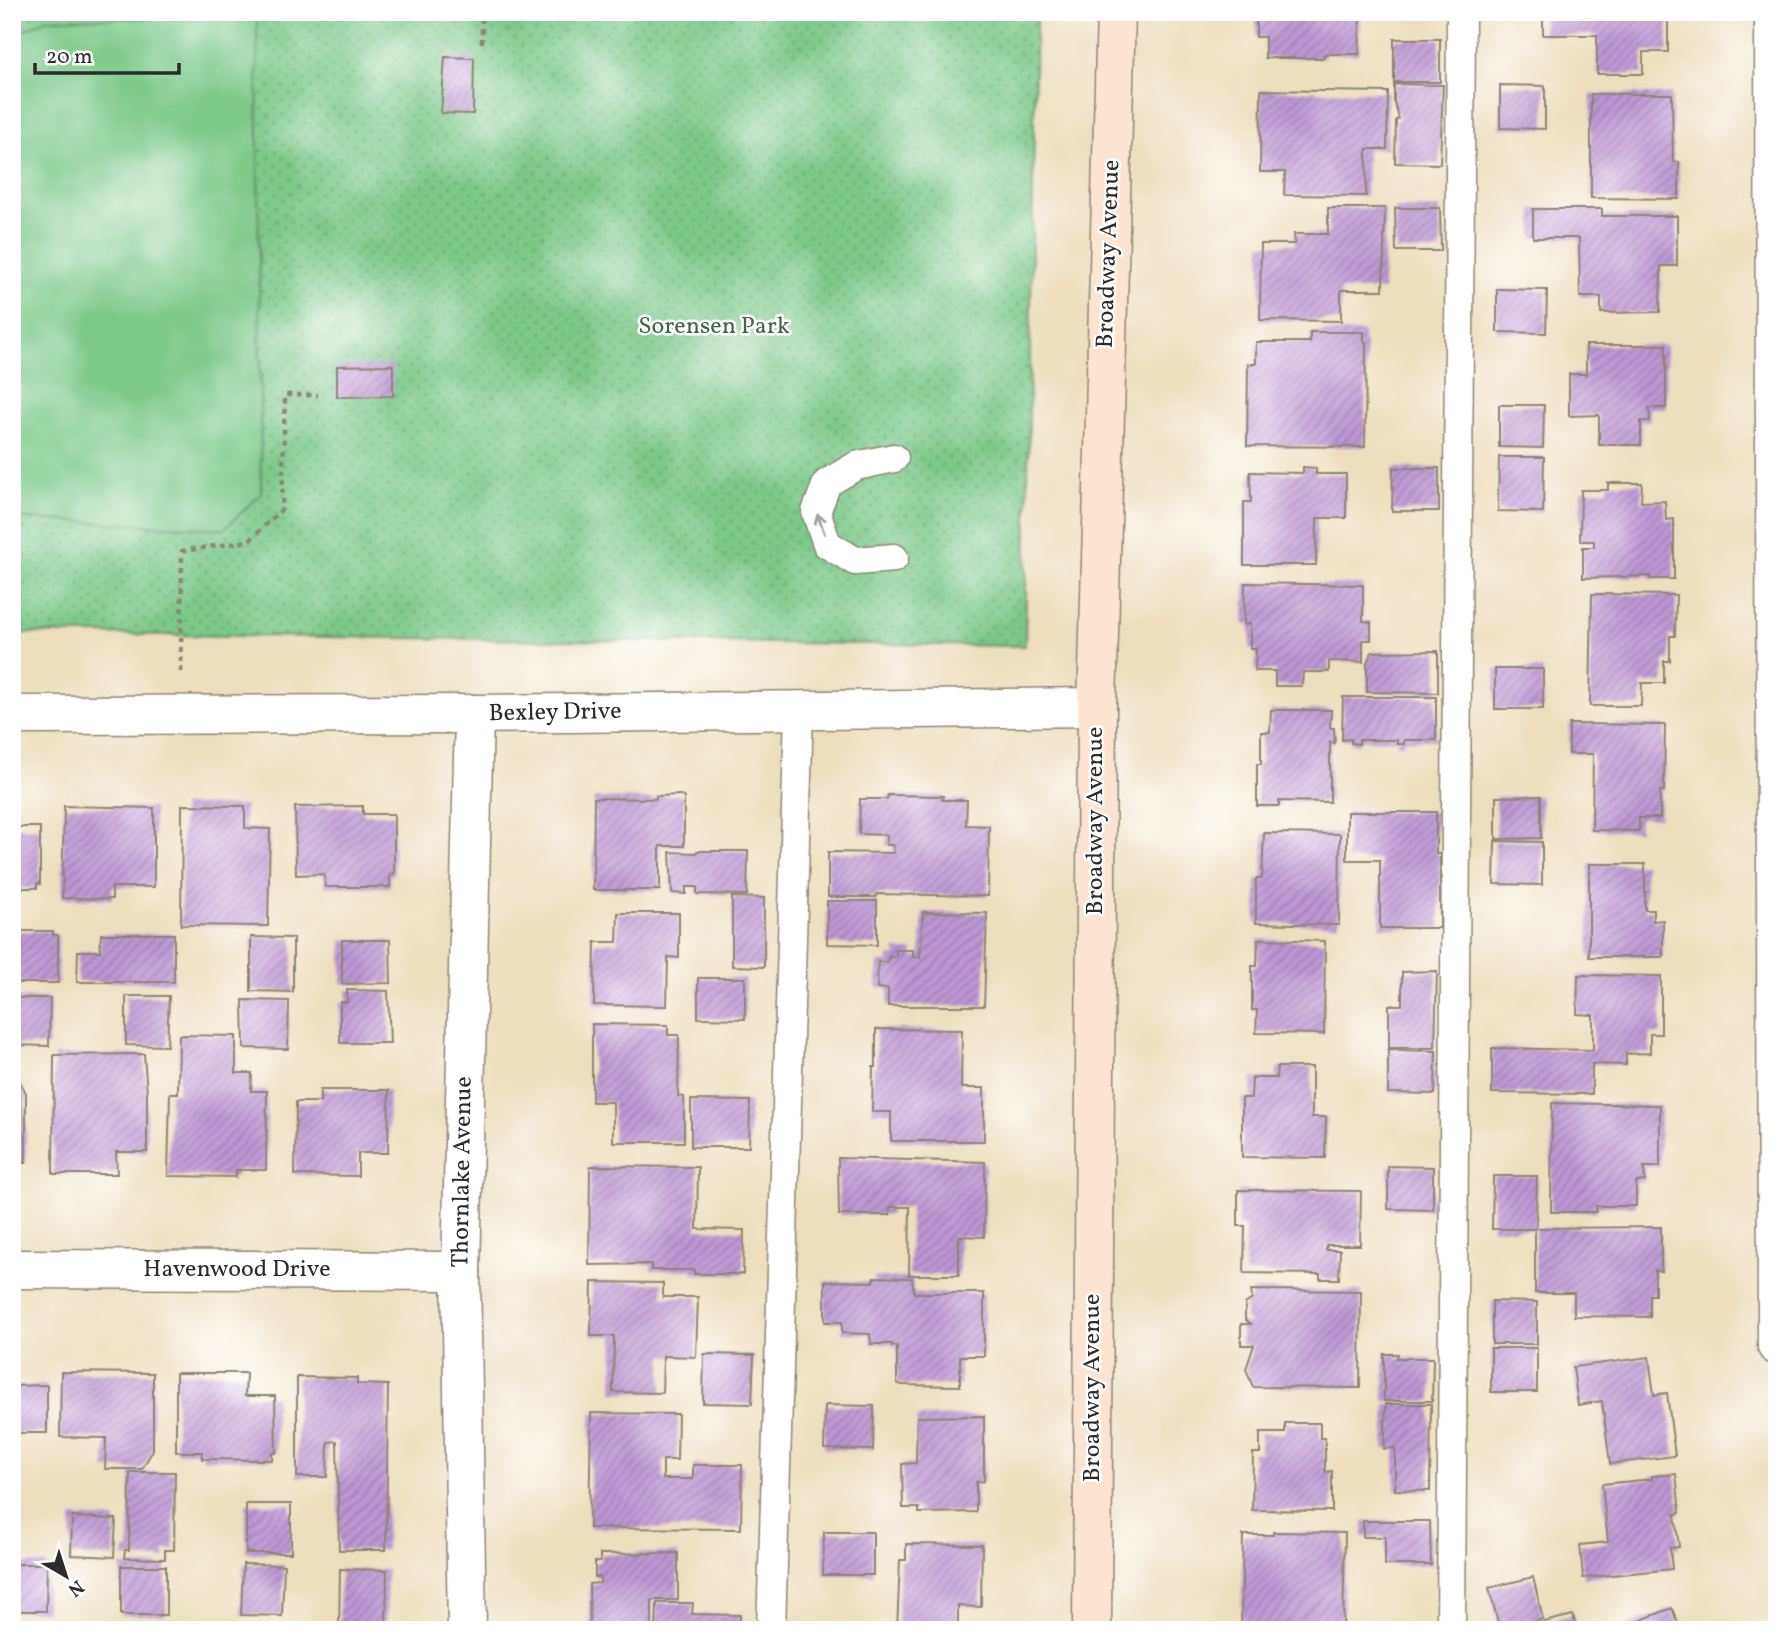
<svg xmlns="http://www.w3.org/2000/svg" width="1789" height="1642" font-family="Vollkorn,serif">
	<style>
		.green { fill: url(#green-dots); stroke: #537a5a; stroke-width: 2 }
		.pitch { fill: #7bc988; stroke: #537a5a; stroke-width: 2 }
		.building { fill: url(#building-hatch) }
		.lines { fill: none; stroke-linecap: round; stroke-linejoin: round }
		.lane-casing { stroke: #8c8574; stroke-width: 31 }
		.street-casing { stroke: #8c8574; stroke-width: 41 }
		.secondary-casing { stroke: #8c8574; stroke-width: 41 }
		.path { stroke: #8c8574; stroke-width: 4.5; stroke-dasharray: 5 5; stroke-linecap: butt }
		.lane { stroke: #fff; stroke-width: 28 }
		.street { stroke: #fff; stroke-width: 38 }
		.secondary { stroke: #fde4d0; stroke-width: 38 }
		.oneway { stroke: #a0a0a0 }
		.labels { text-anchor: middle; dominant-baseline: central; stroke-width: 5; stroke-linejoin: round; paint-order: stroke }
		.street-label { font-size: 24px; fill: #2b2b2b; stroke: #fff }
		.park-label { font-size: 24px; fill: #47624c; stroke: #fff }
	</style>
	<defs>
		<pattern id="green-dots" width="8" height="8" patternUnits="userSpaceOnUse" patternTransform="scale(1.75)"><rect width="8" height="8" fill="#7bc988"/><path d="M2 2h.1M6 6h.1" fill="none" stroke="#65a36f" stroke-width="1.8" stroke-linecap="round"/></pattern>
		<pattern id="building-hatch" width="6" height="6" patternUnits="userSpaceOnUse" patternTransform="scale(1.75)"><rect width="6" height="6" fill="#be96d4"/><path d="M-1 1l2-2M0 6l6-6M5 7l2-2" fill="none" stroke="#9b7bac"/></pattern>
	</defs>
	<rect width="100%" height="100%" fill="#fff"/>
	<filter id="ink" filterUnits="userSpaceOnUse"><feTurbulence type="fractalNoise" baseFrequency=".0143" numOctaves="2"/><feDisplacementMap in="SourceGraphic" scale="14" xChannelSelector="R" yChannelSelector="G"/><feConvolveMatrix kernelMatrix="1 2 1 2 8 2 1 2 1" color-interpolation-filters="sRGB"/></filter>
	<filter id="wash" filterUnits="userSpaceOnUse"><feTurbulence type="fractalNoise" baseFrequency=".00686" numOctaves="4" result="noise"/><feDisplacementMap in="SourceGraphic" scale="28" xChannelSelector="R" yChannelSelector="G"/><feGaussianBlur stdDeviation="1.57" result="paint"/><feColorMatrix in="noise" values="0 0 0 0 0 0 0 0 0 0 0 0 0 0 0 0 0 1.4 0 .05"/><feComposite in="paint" operator="in"/></filter>
	<g filter="url(#wash)">
		<rect width="100%" height="100%" fill="#eddfbd"/>
		<polygon class="green" points="12,12 1036,12 1025,646 12,633"/>
		<polygon class="pitch" points="257,17 261,494 224,529 12,518 12,36 47,19"/>
		<g id="blocks">
			<g class="building">
				<polygon points="1256,12 1360,12 1359,54 1324,54 1324,58 1265,58 1265,37 1256,37"/>
				<polygon points="1543,12 1668,12 1668,52 1643,52 1643,74 1597,74 1597,35 1543,35"/>
				<rect x="1394" y="39" width="46" height="43"/>
				<polygon points="445,57 474,58 473,114 441,113"/>
				<polygon points="1394,84 1443,85 1440,164 1395,163 1396,120 1399,119 1394,101"/>
				<polygon points="1500,85 1545,86 1545,129 1500,128"/>
				<polygon points="1261,90 1388,92 1387,149 1367,149 1366,196 1284,195 1285,172 1260,172"/>
				<polygon points="1591,94 1672,94 1673,162 1679,162 1679,199 1591,198"/>
				<polygon points="1328,208 1385,208 1383,290 1341,290 1341,321 1260,320 1261,244 1295,244 1294,234 1328,234"/>
				<polygon points="1395,208 1440,208 1441,251 1396,251"/>
				<polygon points="1533,209 1602,209 1602,216 1677,216 1677,266 1661,266 1660,312 1601,313 1601,297 1580,297 1579,238 1533,238"/>
				<polygon points="1497,289 1547,290 1546,333 1497,332"/>
				<polygon points="1310,332 1364,332 1364,342 1366,342 1365,447 1247,446 1248,364 1256,364 1256,342 1310,342"/>
				<polygon points="1586,345 1666,345 1666,408 1649,408 1650,421 1641,421 1641,445 1599,445 1599,415 1569,416 1569,374 1586,374"/>
				<polygon points="393,365 393,396 337,397 337,366"/>
				<polygon points="1499,405 1544,405 1543,448 1499,447"/>
				<polygon points="1499,457 1544,457 1543,512 1498,511"/>
				<polygon points="1303,467 1316,468 1316,474 1346,474 1346,518 1317,518 1316,565 1244,565 1244,502 1251,502 1250,472 1303,473"/>
				<polygon points="1393,468 1439,468 1439,511 1392,511"/>
				<polygon points="1608,483 1642,483 1641,502 1665,501 1666,520 1674,519 1674,579 1650,579 1650,576 1583,578 1583,547 1594,547 1594,541 1580,541 1581,490 1608,490"/>
				<polygon points="1245,583 1363,585 1363,621 1371,622 1371,640 1363,640 1363,662 1329,661 1329,672 1303,672 1302,686 1275,686 1275,671 1255,671 1256,649 1250,649 1250,624 1244,625"/>
				<polygon points="1592,594 1676,595 1675,636 1670,636 1670,661 1664,661 1664,683 1642,683 1641,706 1590,706"/>
				<polygon points="1438,651 1438,693 1367,692 1367,663 1372,652"/>
				<rect x="1495" y="669" width="48" height="40"/>
				<polygon points="1343,697 1436,697 1436,740 1404,740 1404,744 1397,744 1397,740 1359,740 1359,744 1351,743 1351,739 1342,740"/>
				<polygon points="1271,710 1331,710 1330,728 1334,728 1335,743 1330,742 1330,802 1279,801 1279,806 1257,806 1257,764 1261,764 1261,732 1270,732"/>
				<polygon points="1569,724 1665,725 1664,791 1660,791 1660,818 1639,818 1639,831 1592,830 1593,754 1569,754"/>
				<polygon points="681,795 684,798 684,846 660,846 660,890 593,890 594,798 656,799 656,796"/>
				<polygon points="888,795 943,796 942,800 967,800 966,825 989,826 988,896 877,894 876,897 828,897 828,852 894,853 893,845 886,845 887,835 859,834 860,799 887,799"/>
				<polygon points="1541,796 1541,838 1496,839 1496,797"/>
				<polygon points="182,805 245,806 245,828 270,829 268,926 181,925"/>
				<polygon points="64,806 154,808 154,887 112,887 112,899 62,898"/>
				<polygon points="363,806 363,814 394,814 394,874 390,875 390,887 325,887 324,874 296,875 295,807"/>
				<polygon points="1347,812 1436,812 1436,854 1440,854 1440,928 1380,928 1380,860 1347,860"/>
				<polygon points="12,827 40,827 40,884 37,883 37,888 12,888"/>
				<polygon points="1264,833 1340,834 1339,925 1256,923 1256,879 1262,879"/>
				<polygon points="1495,841 1542,842 1542,885 1494,884"/>
				<polygon points="697,851 748,851 747,895 697,894 697,887 686,887 686,894 672,893 670,852 697,853"/>
				<polygon points="1589,864 1645,864 1645,910 1653,910 1653,921 1663,920 1663,957 1589,957"/>
				<polygon points="732,897 764,898 764,967 732,966"/>
				<polygon points="827,901 877,901 877,945 827,944"/>
				<polygon points="923,912 987,913 984,1006 888,1006 888,989 877,988 878,962 888,962 889,957 896,956 896,950 913,950 913,957 920,957"/>
				<polygon points="618,913 679,913 679,958 668,957 667,1006 594,1005 595,942 617,942"/>
				<polygon points="19,931 53,931 53,935 58,935 58,983 13,983 14,935 19,935"/>
				<polygon points="101,934 174,934 174,982 77,982 78,951 100,951"/>
				<polygon points="251,937 293,938 293,992 251,991"/>
				<polygon points="1258,939 1325,941 1324,1034 1256,1033 1257,1010 1252,1010 1252,966 1257,966"/>
				<polygon points="342,940 390,940 391,983 342,984"/>
				<polygon points="1437,971 1435,1048 1389,1048 1389,1005 1402,1005 1402,972"/>
				<polygon points="1578,975 1661,976 1661,1034 1650,1034 1650,1053 1626,1054 1626,1065 1592,1064 1592,1094 1492,1093 1492,1048 1593,1050 1593,1015 1577,1014"/>
				<polygon points="698,978 745,978 745,1019 698,1018"/>
				<polygon points="347,990 388,991 390,1043 340,1043 340,1002 347,1002"/>
				<polygon points="126,996 169,996 167,1046 126,1045"/>
				<polygon points="12,998 50,998 49,1046 12,1045"/>
				<polygon points="243,1000 289,1001 288,1049 244,1048"/>
				<polygon points="592,1024 668,1025 668,1035 679,1035 678,1096 684,1097 684,1142 613,1142 613,1102 592,1102"/>
				<polygon points="876,1029 962,1030 961,1088 984,1088 984,1141 891,1141 891,1112 872,1112 873,1067 876,1067"/>
				<polygon points="179,1035 236,1036 236,1073 252,1073 251,1091 267,1091 266,1170 236,1170 236,1177 168,1176 170,1093 178,1093"/>
				<polygon points="1388,1050 1436,1051 1435,1094 1388,1093"/>
				<polygon points="144,1054 147,1093 147,1152 116,1152 117,1174 53,1174 54,1055"/>
				<polygon points="1277,1067 1312,1067 1312,1117 1326,1117 1325,1158 1242,1157 1242,1098 1251,1098 1252,1078 1276,1078"/>
				<polygon points="12,1075 16,1075 26,1093 26,1163 12,1163"/>
				<polygon points="320,1090 389,1090 388,1153 358,1153 358,1176 295,1175 296,1102 320,1102"/>
				<polygon points="691,1100 750,1101 749,1147 691,1147"/>
				<polygon points="1552,1103 1660,1105 1660,1167 1644,1167 1645,1181 1636,1182 1636,1206 1596,1206 1596,1212 1551,1212"/>
				<polygon points="838,1158 985,1162 984,1237 959,1236 959,1275 909,1275 910,1207 890,1207 890,1215 839,1215"/>
				<polygon points="590,1166 698,1167 697,1229 744,1230 743,1274 694,1274 694,1270 651,1270 651,1264 589,1265"/>
				<polygon points="1388,1166 1433,1167 1433,1210 1388,1209"/>
				<polygon points="1493,1176 1537,1176 1536,1228 1661,1227 1661,1271 1655,1270 1655,1295 1650,1295 1650,1317 1574,1316 1574,1293 1535,1293 1535,1229 1492,1229"/>
				<polygon points="1238,1190 1361,1191 1360,1245 1327,1245 1326,1250 1340,1250 1339,1279 1320,1279 1320,1274 1244,1273 1245,1226 1238,1226"/>
				<polygon points="874,1277 912,1278 914,1293 984,1293 984,1356 960,1356 960,1386 902,1385 897,1383 897,1346 892,1346 892,1344 871,1344 870,1334 842,1333 842,1322 825,1322 825,1281 874,1282"/>
				<polygon points="592,1282 663,1283 663,1297 698,1297 696,1357 663,1356 662,1393 613,1392 614,1336 591,1336"/>
				<polygon points="1251,1290 1361,1291 1360,1388 1253,1387 1246,1369 1254,1345 1241,1345 1241,1324 1251,1324 1245,1319 1245,1304 1252,1299"/>
				<polygon points="1492,1301 1537,1302 1537,1344 1492,1344"/>
				<rect x="1491" y="1348" width="46" height="44"/>
				<polygon points="704,1354 754,1355 752,1404 703,1403"/>
				<polygon points="1384,1354 1398,1354 1397,1358 1433,1358 1432,1401 1384,1401"/>
				<polygon points="1649,1357 1654,1395 1667,1393 1675,1456 1610,1464 1602,1401 1578,1405 1573,1367"/>
				<polygon points="61,1372 153,1373 153,1450 142,1469 105,1469 106,1438 60,1437"/>
				<polygon points="176,1373 246,1373 245,1396 275,1396 276,1453 272,1453 272,1460 202,1459 202,1452 176,1452"/>
				<polygon points="297,1377 357,1378 357,1384 388,1385 386,1550 339,1550 337,1441 328,1442 327,1477 297,1477"/>
				<polygon points="47,1385 47,1433 12,1433 12,1386"/>
				<polygon points="1386,1404 1431,1404 1430,1491 1395,1490 1395,1448 1384,1449"/>
				<polygon points="825,1405 874,1406 873,1450 824,1449"/>
				<polygon points="591,1413 678,1414 677,1460 663,1460 663,1479 693,1479 693,1465 742,1465 741,1529 589,1528"/>
				<polygon points="984,1416 984,1481 976,1482 976,1512 919,1513 919,1508 903,1508 902,1464 916,1463 917,1417"/>
				<polygon points="1285,1423 1320,1423 1320,1438 1325,1438 1325,1472 1332,1471 1332,1511 1252,1510 1253,1453 1260,1453 1260,1433 1285,1433"/>
				<polygon points="130,1472 175,1472 174,1550 165,1550 165,1559 124,1558 125,1550 129,1550"/>
				<polygon points="1676,1474 1680,1513 1675,1514 1679,1547 1670,1548 1672,1569 1583,1578 1580,1545 1608,1542 1602,1484 1652,1479 1652,1476"/>
				<rect x="246" y="1504" width="45" height="49"/>
				<polygon points="72,1517 116,1519 114,1557 71,1555"/>
				<polygon points="1363,1521 1430,1521 1431,1565 1385,1565 1385,1537 1363,1537"/>
				<polygon points="824,1532 873,1532 873,1575 823,1575"/>
				<polygon points="1273,1532 1345,1533 1343,1630 1241,1628 1243,1535 1273,1535"/>
				<polygon points="906,1544 982,1545 981,1607 958,1606 958,1630 897,1630 900,1560 906,1560"/>
				<polygon points="678,1553 678,1600 652,1600 652,1630 590,1630 589,1584 600,1583 600,1577 595,1577 595,1562 600,1562 600,1554"/>
				<polygon points="12,1564 47,1564 46,1611 12,1611"/>
				<polygon points="243,1564 284,1565 282,1616 241,1615"/>
				<rect x="121" y="1566" width="45" height="49"/>
				<polygon points="340,1569 387,1570 386,1630 339,1630"/>
				<polygon points="1533,1577 1543,1619 1500,1630 1489,1588"/>
				<polygon points="657,1603 693,1603 692,1614 740,1615 740,1630 656,1630"/>
				<polygon points="1672,1608 1680,1630 1615,1630"/>
				<polygon points="1573,1615 1577,1630 1515,1630 1515,1629"/>
			</g>
		</g>
	</g>
	<g filter="url(#ink)">
		<use href="#blocks" fill-opacity="0" stroke="#8c8574" stroke-width="2"/>
		<g class="lines">
			<g class="lane-casing">
				<g id="lane">
					<polyline points="894,458 856,466 827,483 816,512 827,544 855,561 894,558"/>
					<polyline points="771,1630 799,710"/>
					<polyline points="1451,1630 1461,12"/>
				</g>
			</g>
			<g class="street-casing">
				<g id="street">
					<polyline points="1774,12 1777,1346"/>
					<polyline points="12,715 474,714 1097,707"/>
					<polyline points="12,1269 461,1271"/>
					<polyline points="467,1630 461,1271 474,714"/>
				</g>
			</g>
			<g class="secondary-casing">
				<polyline id="secondary" points="1092,1630 1097,707 1116,12"/>
			</g>
			<g class="path">
				<polyline points="482,43 482,12"/>
				<polyline points="181,672 182,551 249,541 282,509 285,395 318,395"/>
			</g>
			<use href="#lane" class="lane"/>
			<use href="#street" class="street"/>
			<use href="#secondary" class="secondary"/>
		</g>
		<defs><path id="oneway-shaft" d="M-6 0H5M1.5-3L5.5 0L1.5 3" fill="none" stroke-width="1.6" stroke-linecap="round" stroke-linejoin="round" transform="scale(1.75)"/></defs>
		<use class="oneway" href="#oneway-shaft" transform="translate(821 524) rotate(-110)"/>
	</g>
	<g class="labels">
		<g class="street-label">
			<text transform="translate(1109 254) rotate(-88)">Broadway Avenue</text>
			<text transform="translate(555 713) rotate(-1)">Bexley Drive</text>
			<text transform="translate(1096 821) rotate(-90)">Broadway Avenue</text>
			<text transform="translate(463 1172) rotate(-89)">Thornlake Avenue</text>
			<text x="237" y="1270">Havenwood Drive</text>
			<text transform="translate(1093 1388) rotate(-90)">Broadway Avenue</text>
		</g>
		<g class="park-label">
			<text x="714" y="327">Sorensen Park</text>
		</g>
	</g>
	<rect width="1789" height="1642" fill="none" stroke="#fff" stroke-width="42"/>
	<g transform="translate(66 1576) rotate(141)" stroke="#ffffff" stroke-width="5" paint-order="stroke">
	<path d="M0-5L12 26L0 18L-12 26Z" fill="#2b2b2b"/>
	<text y="-10" font-size="19" font-weight="bold" text-anchor="middle" fill="#2b2b2b">N</text>
	</g>
	<path d="M35 63v10h144v-10" fill="none" stroke="#2b2b2b" stroke-width="3.5"/>
	<text x="46" y="63" font-size="21" fill="#2b2b2b" stroke="#ffffff" stroke-width="5" paint-order="stroke">20 m</text>
</svg>
